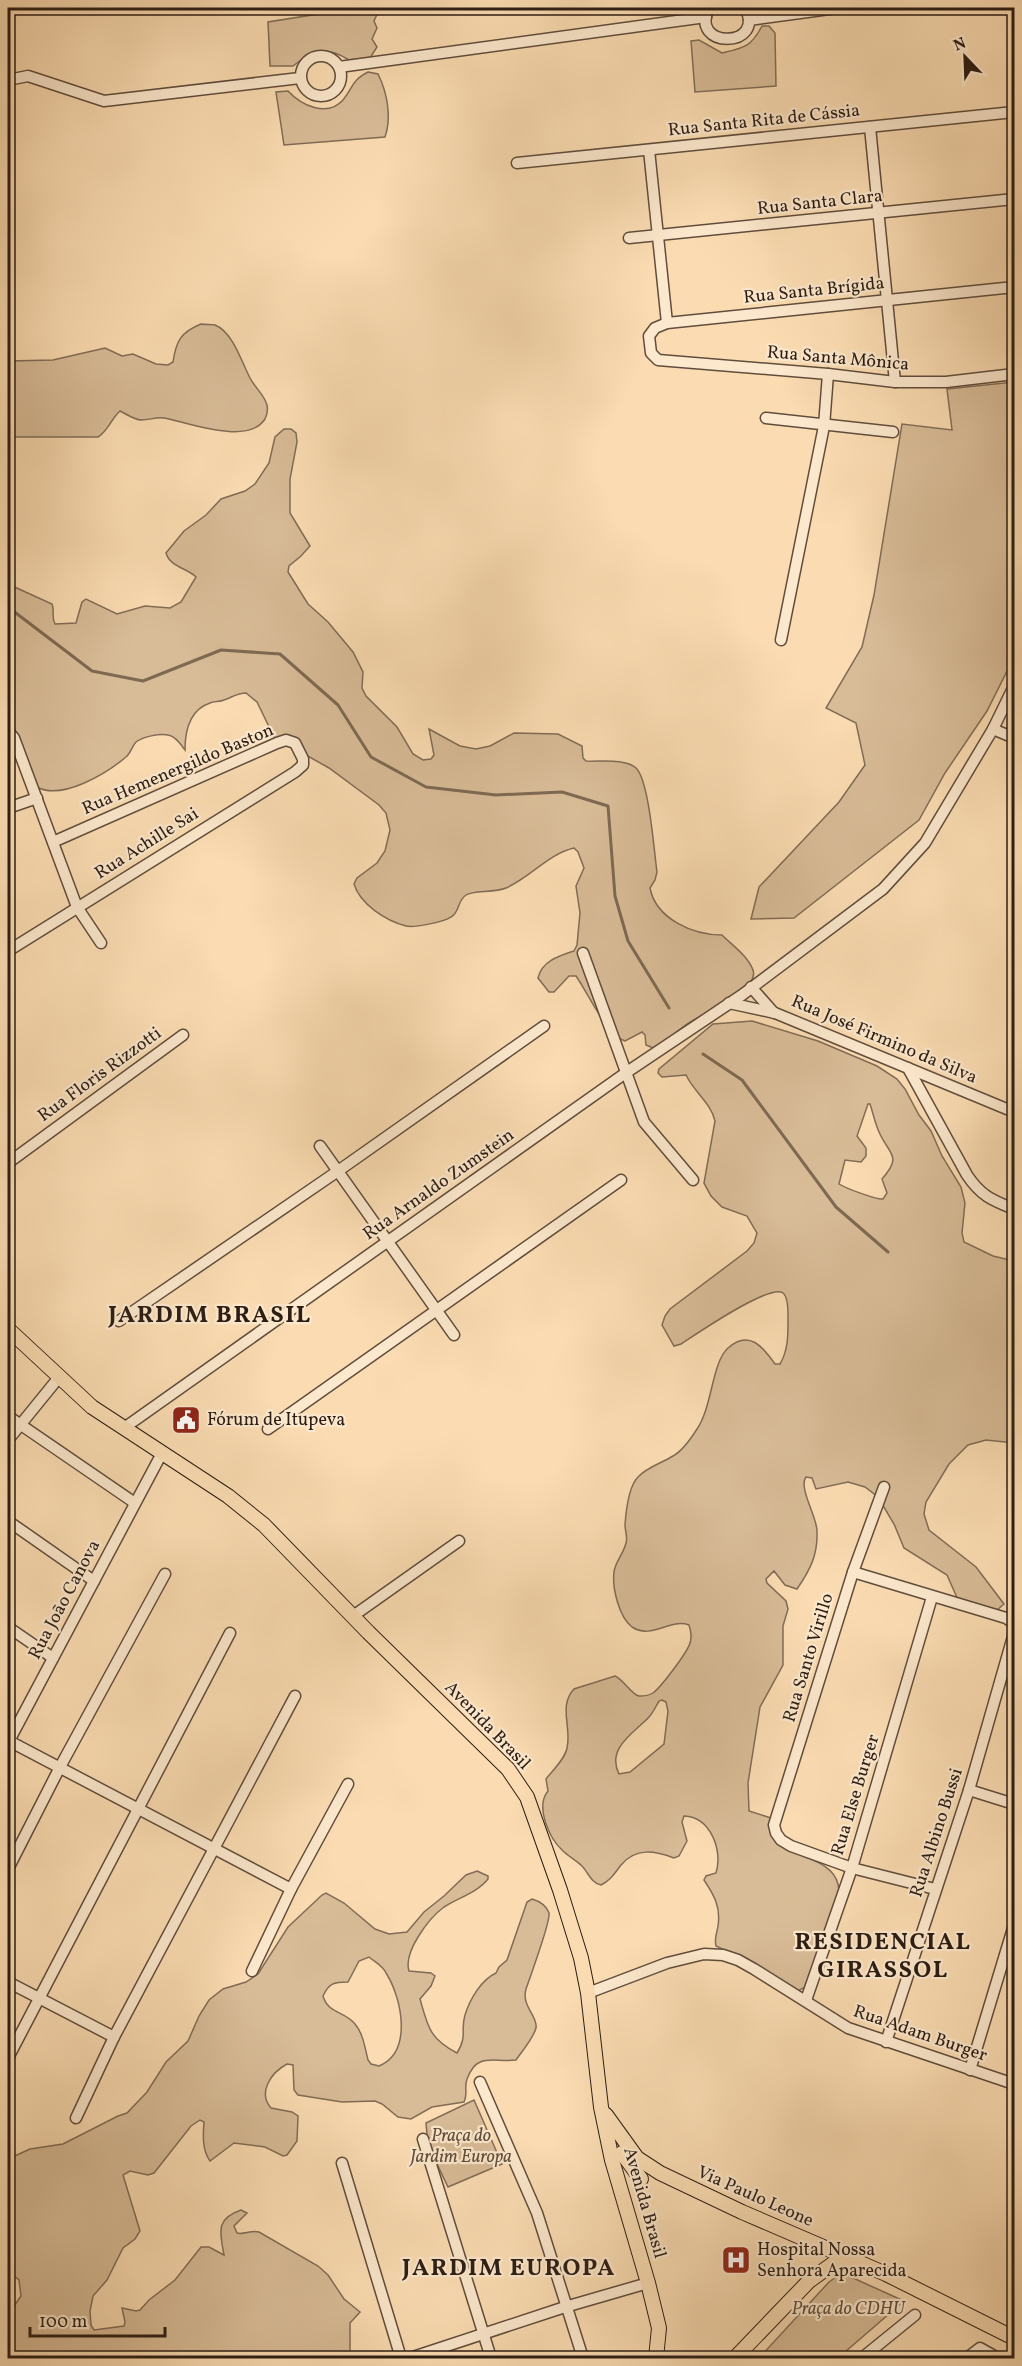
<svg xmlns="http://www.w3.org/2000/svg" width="1022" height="2366" font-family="Vollkorn,serif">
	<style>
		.green { fill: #d8bc97; stroke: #826c56; stroke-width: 1.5; fill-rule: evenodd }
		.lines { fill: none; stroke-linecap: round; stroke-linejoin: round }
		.stream { stroke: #7e6952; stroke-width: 3 }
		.minor-casing { stroke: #604d3c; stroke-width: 13 }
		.major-casing { stroke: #2c1d14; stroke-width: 16 }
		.minor { stroke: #fce8cd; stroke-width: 10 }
		.major { stroke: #fbdcb2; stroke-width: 14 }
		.labels { text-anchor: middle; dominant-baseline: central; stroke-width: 4.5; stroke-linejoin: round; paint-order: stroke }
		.street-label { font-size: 18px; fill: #2c1d14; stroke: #fce8cd }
		.poi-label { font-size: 18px; fill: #2c1d14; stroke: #fce8cd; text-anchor: start }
		.park-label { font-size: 18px; font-style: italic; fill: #604d3b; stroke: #fce8cd }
		.district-label { font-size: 24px; font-weight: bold; letter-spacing: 1.5px; fill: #2c1d14; stroke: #fce8cd }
	</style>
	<rect width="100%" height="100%" fill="#fbdcb2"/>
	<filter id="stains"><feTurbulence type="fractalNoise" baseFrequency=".00333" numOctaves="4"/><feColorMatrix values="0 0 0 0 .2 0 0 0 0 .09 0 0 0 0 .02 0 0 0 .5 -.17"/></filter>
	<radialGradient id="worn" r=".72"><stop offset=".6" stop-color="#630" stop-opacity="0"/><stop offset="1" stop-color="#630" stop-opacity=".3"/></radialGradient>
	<g class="green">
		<path d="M 357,8 L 376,8 L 378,12 L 374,21 L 377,28 L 372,39 L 377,47 L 370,58 L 349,60 C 325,45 313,50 293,66 L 270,66 L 268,22 Z"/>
		<path d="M 762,26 L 769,26 L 775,33 L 776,86 L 695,92 L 691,41 L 699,40 L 722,53 C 744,48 751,47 762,26 Z"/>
		<path d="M 368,72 L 378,74 C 387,92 392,117 385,137 L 284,145 L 276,92 L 288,91 C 301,105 327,118 343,100 C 354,86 351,81 368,72 Z"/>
		<path d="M 201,324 C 205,325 212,324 215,325 C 233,332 242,363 250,378 C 255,388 264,394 267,405 C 268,410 267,415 265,419 C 248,446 187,422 164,418 C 156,417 149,420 141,420 C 135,420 126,414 120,411 C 111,419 108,431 98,437 L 8,437 L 8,361 L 53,360 L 105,348 L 122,356 L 133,354 L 156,364 L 168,365 L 173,362 C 176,341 181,332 201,324 Z"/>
		<polygon points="1014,382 1014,657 987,711 945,773 919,820 794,918 751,919 759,887 839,802 865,765 856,723 826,708 862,647 874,595 902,424 952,430 947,389"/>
		<path d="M 284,429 L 291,429 L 296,433 L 297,442 L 290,479 L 290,513 L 310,546 L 301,556 L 289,566 L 288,572 L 308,604 L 328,622 L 353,652 L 363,672 L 362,688 L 366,696 L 397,727 L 413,754 L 423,760 L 431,759 L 434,755 L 429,729 L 460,746 L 476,749 L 490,746 L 514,733 L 558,734 L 582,746 L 583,758 L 586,761 C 600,762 625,758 636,768 C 649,780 654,851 657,872 L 655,880 L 650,888 C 656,919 693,935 722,935 C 732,945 748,956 753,970 C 760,992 701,1014 687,1024 C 677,1031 668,1039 658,1047 L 653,1048 L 646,1045 L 645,1035 L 642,1032 L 625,1041 C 607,1036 588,993 576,976 L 569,976 L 554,992 L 549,992 L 538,978 C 542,961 559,956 574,951 L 577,945 L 580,913 L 576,886 L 584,868 L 578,852 L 574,848 C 548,854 531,877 506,888 C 494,893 473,890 466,895 C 457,901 460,912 451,917 C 444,922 414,928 406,926 C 386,921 360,904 354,884 L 357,878 L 377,863 L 385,851 L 390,830 L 386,813 L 379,805 L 329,768 L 274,737 L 257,702 L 246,693 C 237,693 233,697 224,700 C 220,702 214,701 210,703 C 189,710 185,731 185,750 C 181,745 176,736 168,735 C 160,733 142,737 136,742 C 132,746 131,753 126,757 C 107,773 62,801 37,787 L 8,727 L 8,584 L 52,604 C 55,611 51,617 55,624 L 76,623 L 82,602 L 86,599 L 117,614 L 145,606 L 170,608 L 181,602 L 196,577 C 187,568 170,567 166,553 L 184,531 L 206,515 L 221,499 L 245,491 L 255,484 L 269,463 L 275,437 Z"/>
		<path d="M 752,1021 L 818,1041 L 877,1066 L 897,1079 L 905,1089 L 919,1115 L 931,1131 L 942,1156 L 961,1187 L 965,1203 L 962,1233 L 964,1242 L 993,1256 L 1014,1261 L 1014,1443 L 986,1440 L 968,1445 L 949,1464 L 926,1502 L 924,1514 L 929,1530 L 976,1567 L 1004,1604 L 996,1611 L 958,1600 L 947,1575 L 904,1548 L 894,1524 L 878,1497 L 865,1487 L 848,1482 L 816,1489 L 812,1478 L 806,1477 C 798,1487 817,1517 817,1531 C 818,1555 810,1570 797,1589 L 785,1585 L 774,1571 L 766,1579 L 767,1583 L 786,1601 L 788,1609 L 783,1626 L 783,1665 L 760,1707 L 748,1783 L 749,1811 L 771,1818 C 768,1863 829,1849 838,1884 C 844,1907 818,1962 809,1985 L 796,1992 L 751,1963 L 716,1946 C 714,1938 717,1933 718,1926 C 721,1907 714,1895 704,1880 L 706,1876 L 716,1873 C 723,1851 711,1817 684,1816 L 682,1822 L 687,1841 L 679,1856 L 674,1858 C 655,1851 636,1847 621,1865 C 614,1874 611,1880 601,1885 C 591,1883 588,1872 582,1866 C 576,1860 568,1856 563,1851 C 549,1838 535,1807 548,1791 L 546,1779 C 553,1770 565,1759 567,1748 C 572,1728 558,1706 574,1689 L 615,1676 C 624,1680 632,1695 639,1696 C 643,1696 650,1695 653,1693 C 661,1687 687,1653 690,1643 C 692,1637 691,1631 689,1625 C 669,1618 652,1640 632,1627 C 619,1617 612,1588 614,1572 C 615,1562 624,1553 626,1543 C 628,1537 625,1531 625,1525 C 626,1511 628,1487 638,1477 C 647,1467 662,1463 673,1456 C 682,1451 692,1437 697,1429 C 712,1408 712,1362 728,1348 C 749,1329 763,1347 775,1364 L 780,1364 C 789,1349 788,1332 788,1315 C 788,1308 788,1297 783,1293 C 770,1283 695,1335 681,1344 L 674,1346 L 662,1325 L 665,1316 L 670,1309 L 747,1251 L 754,1243 L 757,1233 L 747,1216 L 722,1207 L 711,1196 L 704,1183 L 715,1121 C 711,1103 694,1092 686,1075 L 662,1077 L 658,1073 L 659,1069 L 713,1024 ZM 868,1104 L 870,1104 C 873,1113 875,1123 879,1132 C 889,1155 903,1155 882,1179 L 887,1193 L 883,1199 C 877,1200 845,1188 839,1184 L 845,1160 L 861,1162 L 866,1156 L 866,1148 L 857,1136 ZM 662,1700 L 666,1702 L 668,1711 L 664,1744 L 630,1772 L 619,1774 C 606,1748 634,1733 649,1717 C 653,1713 656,1706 659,1701 Z"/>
		<path d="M 477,1871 L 488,1876 L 488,1879 C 478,1892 458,1898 444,1907 C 429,1918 403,1952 409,1971 L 431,1973 L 435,1976 L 431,1986 L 420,1999 C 428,2027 429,2038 457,2053 C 468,2035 460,2031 465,2015 C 470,1999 481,1980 496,1973 L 499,1967 L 507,1960 L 527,1902 L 532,1899 C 539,1901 546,1905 549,1913 C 551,1921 530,1977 526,1989 C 521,2006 538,2016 536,2028 C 533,2039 522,2051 516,2060 C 495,2063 477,2051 467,2079 C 464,2087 468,2094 464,2102 L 432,2107 L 411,2119 L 398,2117 L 382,2104 L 375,2101 L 342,2102 L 298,2095 L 294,2090 L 293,2065 L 287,2064 C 272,2072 257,2092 271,2108 L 292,2112 L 298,2116 L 297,2141 L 287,2155 L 283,2156 L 265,2147 L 234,2143 L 210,2161 C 202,2150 203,2135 204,2122 L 200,2120 L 191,2126 L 154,2173 L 148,2175 L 130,2171 L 123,2175 L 140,2231 L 135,2239 L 123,2248 L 107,2280 L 93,2296 L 90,2311 L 91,2325 L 94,2330 L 124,2326 L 125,2322 L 122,2308 L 136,2311 L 140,2310 L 149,2300 L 175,2280 L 201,2247 L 209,2247 L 224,2255 C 220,2232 215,2219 241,2210 L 247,2213 L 234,2226 L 237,2233 C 244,2235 250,2230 259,2232 L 318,2266 L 328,2275 L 344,2299 L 360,2312 L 350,2323 L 350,2358 L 8,2358 L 8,2315 L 21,2296 L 19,2280 L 8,2271 L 8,2159 L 30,2149 L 63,2144 L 118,2116 L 127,2113 L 147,2092 L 166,2062 L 188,2041 L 199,2016 L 209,2000 L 223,1989 L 246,1982 L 258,1974 L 288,1927 L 322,1895 L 326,1893 L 344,1903 L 375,1929 L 389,1934 L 407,1932 L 424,1912 L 444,1896 L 466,1875 ZM 369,1957 C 375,1962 383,1966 386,1973 C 402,1998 413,2052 379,2066 L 371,2064 L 368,2060 C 365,2048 363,2033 355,2024 C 345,2011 328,2014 323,1996 C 329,1983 334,1982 348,1982 L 359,1961 Z"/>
		<polygon points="474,2100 502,2164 448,2187 428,2145 426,2123"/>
		<polygon points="842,2273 904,2301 838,2358 759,2358 829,2282"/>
	</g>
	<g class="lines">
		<g class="stream">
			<polyline points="8,607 92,671 143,681 221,650 280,654 338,705 371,757 426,787 496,795 562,792 608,806 615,896 628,941 669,1008"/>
			<polyline points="703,1054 742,1080 836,1207 888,1252"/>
		</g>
		<g class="minor-casing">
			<g id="minor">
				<path d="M 709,8 C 688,49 767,49 745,8"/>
				<polyline points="747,10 762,8"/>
				<polyline points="749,20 837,8"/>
				<circle cx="321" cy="76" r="20"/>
				<polyline points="339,67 706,17"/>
				<polyline points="8,80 28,76 104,101 300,78"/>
				<polyline points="870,127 895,382"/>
				<polyline points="649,150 667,323"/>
				<polyline points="517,163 1014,112"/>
				<polyline points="629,238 1014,199"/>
				<polyline points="1014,287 667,323 655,328 649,336 651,353 658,360 828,374 895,382 946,382 1014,374"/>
				<polyline points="766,418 893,432"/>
				<polyline points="781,640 824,426 828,374"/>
				<polyline points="993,729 1014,738"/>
				<polyline points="8,731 14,738 77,907 101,943"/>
				<polyline points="8,808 37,798"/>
				<polyline points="8,951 295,772 303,765 303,759 295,743 286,740 277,743 53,842"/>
				<polyline points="583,953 644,1122 693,1180"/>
				<polyline points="751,987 774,1013"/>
				<polyline points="729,1003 775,1013 1014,1112"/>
				<path d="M 908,1068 L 967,1175 C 981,1196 992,1200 1014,1209"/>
				<polyline points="320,1146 454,1335"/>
				<polyline points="8,1163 183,1035"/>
				<polyline points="119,1321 338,1171 544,1026"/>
				<polyline points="8,1416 135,1503"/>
				<polyline points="124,1428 627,1072 742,995 883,889 925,843 993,729 1014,686"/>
				<polyline points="268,1429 621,1180"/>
				<polyline points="8,1440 60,1376"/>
				<polyline points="884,1487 853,1572 774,1825 776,1833 781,1840 791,1846 852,1868 935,1889"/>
				<polyline points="8,1521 94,1581"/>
				<polyline points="853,1572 1006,1618 1013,1623 1014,1633 969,1790 886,2042"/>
				<polyline points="353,1616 459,1541"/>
				<polyline points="8,1627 53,1658"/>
				<polyline points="9,1741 291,1889"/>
				<polyline points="8,1743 162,1453"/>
				<polyline points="969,1790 1014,1804"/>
				<polyline points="8,1869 60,1767 165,1574"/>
				<polyline points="252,1971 291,1889 348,1784"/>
				<polyline points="8,1982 114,2037"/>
				<polyline points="588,1993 667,1963 704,1954 723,1955 738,1960 754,1969 848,2028 1014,2084"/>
				<polyline points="806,2000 852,1868 932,1597"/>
				<polyline points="8,2058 230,1633"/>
				<polyline points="970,2070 1014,1925"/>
				<polyline points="480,2082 537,2213 583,2358"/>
				<polyline points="76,2118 114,2037 295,1696"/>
				<polyline points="423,2139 491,2358"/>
				<polyline points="342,2163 401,2358"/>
				<polyline points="410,2358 565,2307 648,2283"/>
				<polyline points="862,2358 915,2315"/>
				<polyline points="967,2358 980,2348 998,2358"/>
			</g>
		</g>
		<g class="major-casing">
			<g id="major">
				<polyline points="8,1329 92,1407 228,1496 264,1525 368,1632 508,1769 527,1797 560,1890 581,1958 588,1993 601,2107 612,2160 648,2283 659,2328 656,2358"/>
				<polyline points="606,2115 637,2158 660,2173 742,2212 886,2274 1014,2338"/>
				<polyline points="622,2153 641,2179"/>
				<polyline points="735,2358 809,2281 834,2263 852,2260"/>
			</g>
		</g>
		<use href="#minor" class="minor"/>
		<use href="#major" class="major"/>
	</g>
	<defs>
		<g id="civic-square" transform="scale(1.5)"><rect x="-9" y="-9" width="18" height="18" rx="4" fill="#8f2418" stroke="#fce8cd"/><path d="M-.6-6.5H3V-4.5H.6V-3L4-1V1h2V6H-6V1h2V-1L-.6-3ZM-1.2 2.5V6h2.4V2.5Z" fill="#fff"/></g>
		<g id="hospital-square" transform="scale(1.5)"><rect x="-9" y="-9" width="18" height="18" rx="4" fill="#8f2418" stroke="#fce8cd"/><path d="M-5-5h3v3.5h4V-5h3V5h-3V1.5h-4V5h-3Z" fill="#fff"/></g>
	</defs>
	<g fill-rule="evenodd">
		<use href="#civic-square" x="186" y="1420"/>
		<use href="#hospital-square" x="736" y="2260"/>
	</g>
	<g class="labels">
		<g class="street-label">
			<text transform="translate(764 121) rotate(-6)">Rua Santa Rita de Cássia</text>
			<text transform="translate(820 203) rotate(-6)">Rua Santa Clara</text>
			<text transform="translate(814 291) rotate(-6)">Rua Santa Brígida</text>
			<text transform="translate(838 359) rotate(5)">Rua Santa Mônica</text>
			<text transform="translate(178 770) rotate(-23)">Rua Hemenergildo Baston</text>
			<text transform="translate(147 844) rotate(-32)">Rua Achille Sai</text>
			<text transform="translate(884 1040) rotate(23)">Rua José Firmino da Silva</text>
			<text transform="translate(100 1075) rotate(-36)">Rua Floris Rizzotti</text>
			<text transform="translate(439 1185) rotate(-35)">Rua Arnaldo Zumstein</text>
			<text transform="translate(65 1600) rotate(-62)">Rua João Canova</text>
			<text transform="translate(809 1658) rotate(-73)">Rua Santo Virillo</text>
			<text transform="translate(487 1726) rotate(46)">Avenida Brasil</text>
			<text transform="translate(856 1795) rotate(-73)">Rua Else Burger</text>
			<text transform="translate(937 1833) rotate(-72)">Rua Albino Bussi</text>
			<text transform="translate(920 2034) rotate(19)">Rua Adam Burger</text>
			<text transform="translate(755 2197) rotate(24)">Via Paulo Leone</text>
			<text transform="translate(644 2203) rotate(74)">Avenida Brasil</text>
		</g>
		<g class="poi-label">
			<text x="207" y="1420">Fórum de Itupeva</text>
			<text x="757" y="2250">Hospital Nossa<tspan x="757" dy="21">Senhora Aparecida</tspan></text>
		</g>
		<g class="park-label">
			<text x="461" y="2136">Praça do<tspan x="461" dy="21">Jardim Europa</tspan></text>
			<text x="848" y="2309">Praça do CDHU</text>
		</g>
		<g class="district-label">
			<text x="210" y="1316">JARDIM BRASIL</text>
			<text x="883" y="1943">RESIDENCIAL<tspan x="883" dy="28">GIRASSOL</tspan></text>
			<text x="509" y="2269">JARDIM EUROPA</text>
		</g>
	</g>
	<rect width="1022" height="2366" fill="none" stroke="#fbdcb2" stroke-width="30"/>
	<rect x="9" y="9" width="1004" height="2348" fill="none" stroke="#2c1d14" stroke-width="3"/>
	<rect x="15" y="15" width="992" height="2336" fill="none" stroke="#2c1d14" stroke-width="1.5"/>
	<g transform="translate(965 57) rotate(337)" stroke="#fce8cd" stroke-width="4.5" paint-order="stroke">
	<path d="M0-4.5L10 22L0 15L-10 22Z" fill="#2c1d14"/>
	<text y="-9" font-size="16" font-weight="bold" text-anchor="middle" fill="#2c1d14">N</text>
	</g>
	<path d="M30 2327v9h135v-9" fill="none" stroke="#2c1d14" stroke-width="3"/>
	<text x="39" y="2327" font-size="18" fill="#2c1d14" stroke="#fce8cd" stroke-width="4.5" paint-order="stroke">100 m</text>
	<rect width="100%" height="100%" filter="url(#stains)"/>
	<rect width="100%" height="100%" fill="url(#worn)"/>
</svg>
